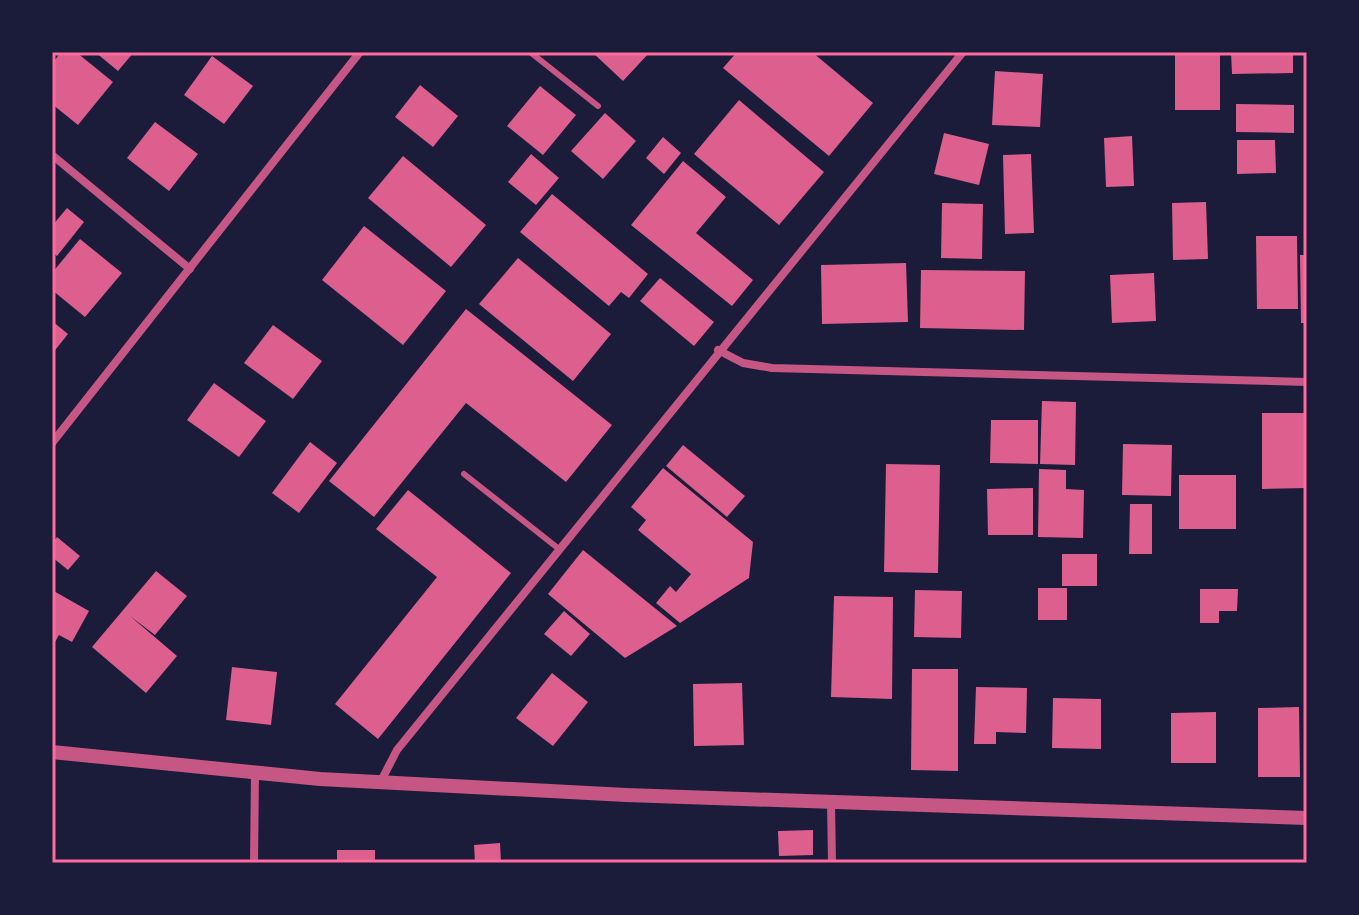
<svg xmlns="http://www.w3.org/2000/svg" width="1359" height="915" font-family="Helvetica,sans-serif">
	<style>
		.building { fill: #dd5f8e }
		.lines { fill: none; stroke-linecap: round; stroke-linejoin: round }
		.service { stroke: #c65784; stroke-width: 6 }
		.minor { stroke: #c65784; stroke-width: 8 }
		.tertiary { stroke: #c65784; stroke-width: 14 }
		.neatline { fill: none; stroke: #ff6b9d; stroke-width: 3 }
	</style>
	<rect width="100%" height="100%" fill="#1b1b3a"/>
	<g class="building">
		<polygon points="61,52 76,52 113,82 78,125 52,104 52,64"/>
		<polygon points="95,52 134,52 118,71"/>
		<polygon points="592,52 650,52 623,81"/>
		<polygon points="737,52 812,52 873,103 829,156 723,68"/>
		<rect x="1175" y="52" width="45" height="58"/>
		<polygon points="1231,52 1293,52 1293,73 1232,74"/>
		<polygon points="212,56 253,86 224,124 184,95"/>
		<polygon points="995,71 1043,74 1040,127 992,125"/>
		<polygon points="420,85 458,116 433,147 395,117"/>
		<polygon points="540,86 576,115 543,155 507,126"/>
		<polygon points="739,100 824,172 779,225 694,154"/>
		<polygon points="1236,104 1294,105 1294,133 1236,132"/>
		<polygon points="605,113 636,141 603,179 571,151"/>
		<polygon points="155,122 198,154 169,191 127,158"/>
		<polygon points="944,133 989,144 979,185 934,174"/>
		<polygon points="1132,136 1134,186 1106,187 1104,138"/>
		<polygon points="663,137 681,153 664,174 646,158"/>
		<polygon points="1237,140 1275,140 1276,173 1237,174"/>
		<polygon points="531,154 559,178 536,205 508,182"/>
		<polygon points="1031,154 1034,233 1005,234 1003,155"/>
		<polygon points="403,156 486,225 451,267 368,198"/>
		<polygon points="683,161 726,197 696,233 753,280 732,306 631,225"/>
		<polygon points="552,194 648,274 629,298 621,292 609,306 520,232"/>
		<polygon points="1206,202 1208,259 1173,260 1172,203"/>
		<polygon points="942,203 983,204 982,259 941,258"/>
		<polygon points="67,208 84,222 57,256 52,252 52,226"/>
		<polygon points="364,226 446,291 403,345 322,280"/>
		<polygon points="1256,236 1297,236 1298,309 1257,309"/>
		<polygon points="80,239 122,273 85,317 52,290 52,273"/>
		<polygon points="1300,255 1307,255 1307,323 1301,323"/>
		<polygon points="518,258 611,334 573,381 479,304"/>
		<polygon points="906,263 908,322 822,324 821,265"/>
		<polygon points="921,270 1025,271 1024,330 920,328"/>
		<polygon points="1154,273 1156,321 1112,323 1110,275"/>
		<polygon points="660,278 714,322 694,346 640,301"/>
		<polygon points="466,309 612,425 566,482 466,403 374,517 329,481"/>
		<polygon points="52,321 68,334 52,354"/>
		<polygon points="273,325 322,361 293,399 244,363"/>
		<polygon points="214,383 266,421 239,457 187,420"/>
		<polygon points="1042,401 1076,402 1075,465 1040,464"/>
		<polygon points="1262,413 1307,413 1307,488 1262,489"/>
		<polygon points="991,420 1038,420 1038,464 990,463"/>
		<polygon points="310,442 337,463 299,513 272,493"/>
		<polygon points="1123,444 1172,445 1171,496 1122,495"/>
		<polygon points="683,445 745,496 727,517 666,466"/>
		<polygon points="886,464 940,465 938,573 884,572"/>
		<polygon points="663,468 753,542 749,578 680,623 656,603 670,586 676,592 691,574 638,530 646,520 631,507"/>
		<polygon points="1039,469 1066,470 1066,489 1084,490 1083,538 1038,537"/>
		<rect x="1179" y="475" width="57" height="54"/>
		<polygon points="1033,488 1033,535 988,535 987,489"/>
		<polygon points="408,490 511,573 378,739 335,704 437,577 376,529"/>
		<polygon points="1130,504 1152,504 1152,554 1129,554"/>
		<polygon points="57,537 80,556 68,570 52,557 52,544"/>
		<polygon points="583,550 677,626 625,658 548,594"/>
		<rect x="1062" y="554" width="35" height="32"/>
		<polygon points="156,571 187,596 155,635 130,616 177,656 146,693 92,647"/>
		<rect x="1038" y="588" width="29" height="32"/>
		<polygon points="1200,589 1238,589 1237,611 1219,611 1219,623 1200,623"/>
		<polygon points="52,590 89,611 72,642 59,635 52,647"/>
		<polygon points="915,590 962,591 961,638 914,637"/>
		<polygon points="834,596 893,597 892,699 831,697"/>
		<polygon points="564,611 590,634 571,656 544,634"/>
		<polygon points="232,667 277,672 271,725 226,720"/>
		<polygon points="912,669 958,669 958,771 911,770"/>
		<polygon points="552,673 588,702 553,746 516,718"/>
		<polygon points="742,683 744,745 694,746 693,684"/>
		<polygon points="976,687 1027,688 1026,733 996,732 996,744 974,744"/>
		<polygon points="1053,698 1101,699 1101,749 1052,748"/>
		<polygon points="1299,707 1300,777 1258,777 1258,708"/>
		<polygon points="1216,712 1216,763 1171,763 1171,713"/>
		<polygon points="813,830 813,855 779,856 778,831"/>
		<polygon points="500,843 501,863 475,863 474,845"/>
		<rect x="337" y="850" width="38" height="13"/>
	</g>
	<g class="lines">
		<g class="service">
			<polyline points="530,52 598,106"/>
			<polyline points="464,474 559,549"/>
		</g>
		<g class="minor">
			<polyline points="52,155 190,269"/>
			<polyline points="718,350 743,363 772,368 1307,382"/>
			<polyline points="52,443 360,52"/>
			<polyline points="381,781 397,750 963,52"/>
			<polyline points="831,803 832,863"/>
			<polyline points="254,863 255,773"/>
		</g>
		<polyline class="tertiary" points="52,752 320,779 626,795 1307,818"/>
	</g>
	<rect width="1359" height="915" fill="none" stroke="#1b1b3a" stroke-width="108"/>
	<rect x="54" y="54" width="1251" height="807" class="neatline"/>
</svg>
